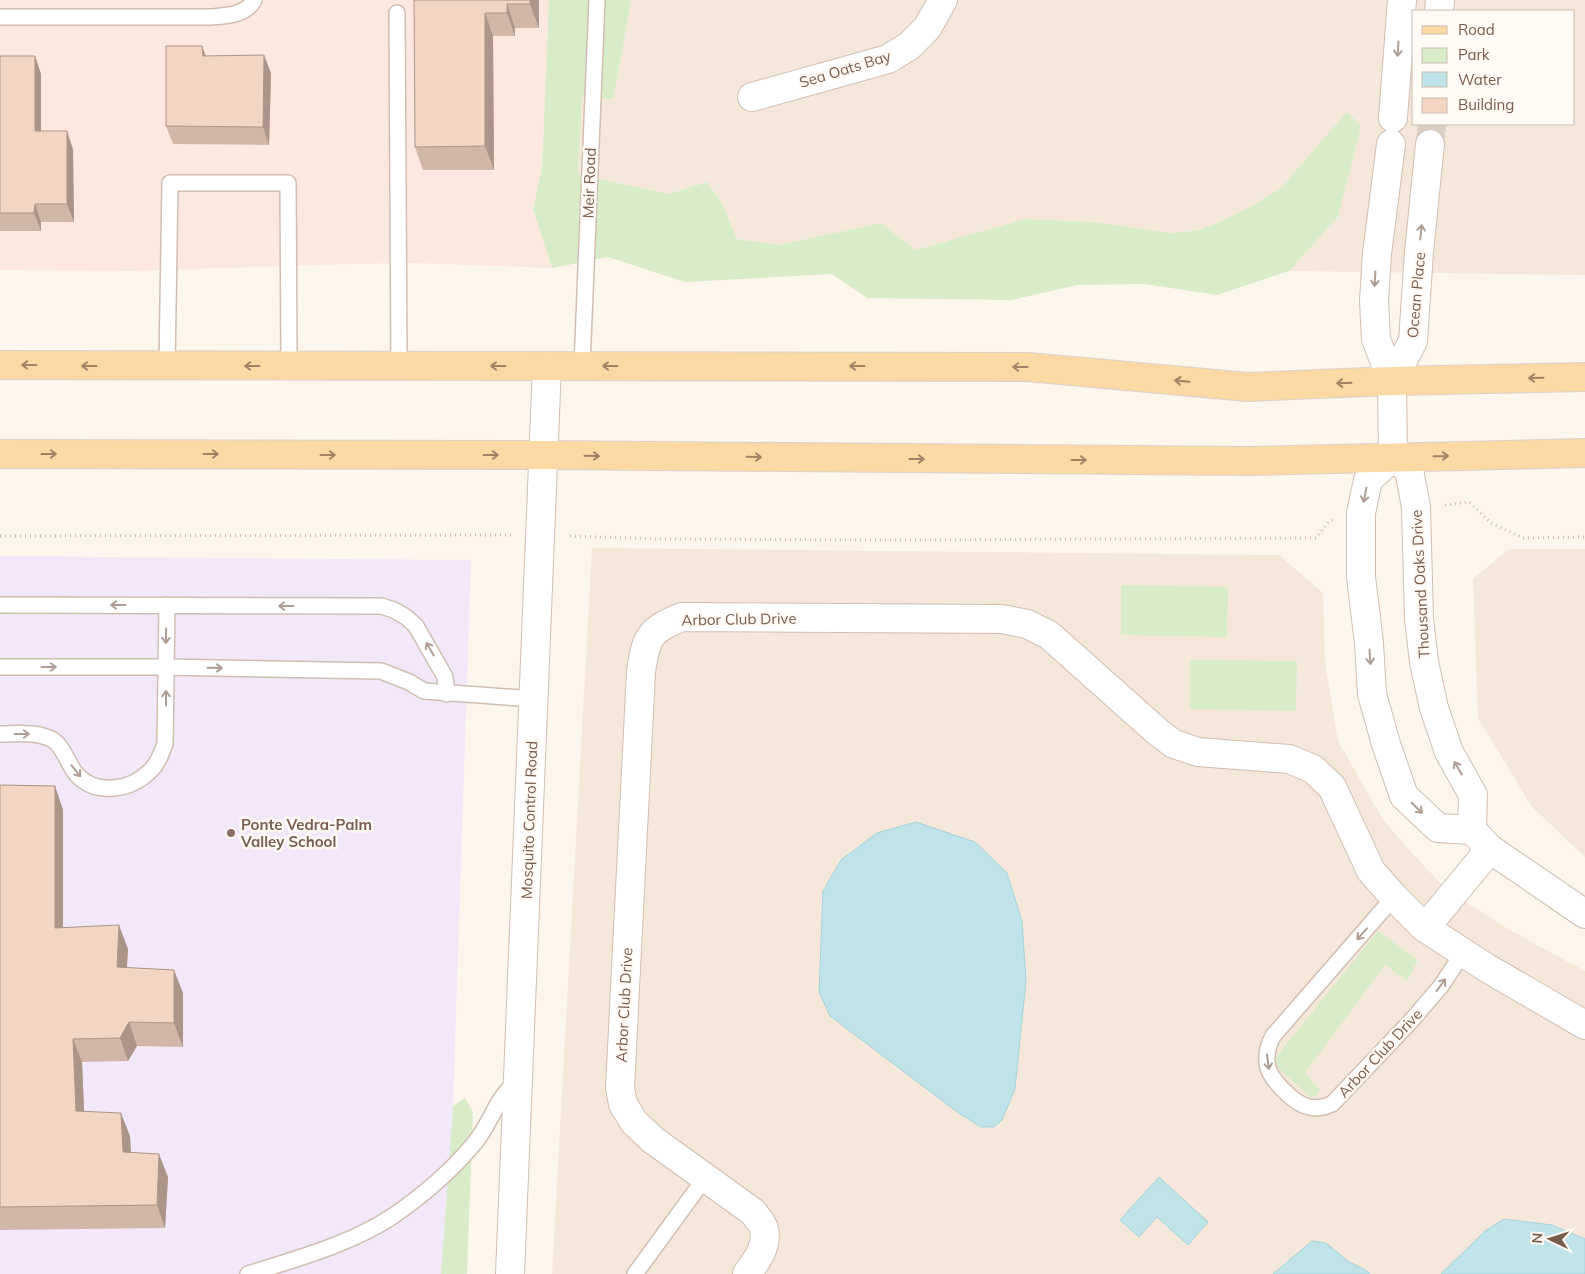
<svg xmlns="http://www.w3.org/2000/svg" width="1585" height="1274" font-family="Mulish,sans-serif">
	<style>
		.residential { fill: #f5e8da; fill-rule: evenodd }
		.commercial { fill: #fde8e0 }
		.education { fill: #f3e8fa }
		.green { fill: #d8ecc9 }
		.water { fill: #bfe3e8; stroke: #a5d3da }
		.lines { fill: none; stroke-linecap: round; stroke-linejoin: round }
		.street-tunnel { stroke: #dcd0c4; stroke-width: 28; stroke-dasharray: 28 14; stroke-linecap: butt }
		.lane-casing { stroke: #d1beb0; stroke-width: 18 }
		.street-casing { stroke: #d1beb0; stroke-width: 30 }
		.primary-casing { stroke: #dad1cd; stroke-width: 30 }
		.path { stroke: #d9b8a5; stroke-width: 3; stroke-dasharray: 1 4; stroke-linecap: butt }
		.lane { stroke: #fff; stroke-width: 15 }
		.street { stroke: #fff; stroke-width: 28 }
		.primary { stroke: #fbd9a5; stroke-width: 28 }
		.wall { fill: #d1b7a8 }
		.shaded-wall { fill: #aa9588 }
		.building { fill: #f3d5c3; stroke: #aa9588 }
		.oneway { stroke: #af9d94 }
		.oneway2 { stroke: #a18267 }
		.education-dot { fill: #8d6e63; stroke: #fffaf3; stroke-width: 2 }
		.labels { text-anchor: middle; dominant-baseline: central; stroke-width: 5; stroke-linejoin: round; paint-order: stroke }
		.street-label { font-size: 15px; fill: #7a5c4d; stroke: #fffaf3 }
		.education-label { font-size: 15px; font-weight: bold; fill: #785e54; stroke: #fffaf3; text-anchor: start }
	</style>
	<rect width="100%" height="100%" fill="#fdf6ec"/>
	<g class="residential">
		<path d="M 631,0 L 1585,0 L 1585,275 L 1289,271 L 1338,217 L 1347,113 L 1281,188 L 1243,211 L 1200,230 L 1171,233 L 1093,222 L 1025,219 L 916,250 L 881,223 L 779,245 L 737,239 L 722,203 L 707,182 L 669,194 L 578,174 L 582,96 L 613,98 L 620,64 ZM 1414,11 L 1574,11 L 1574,124 L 1414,124 Z"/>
		<polygon points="592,548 1279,555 1323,593 1325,662 1338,741 1382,818 1410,851 1447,890 1510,930 1585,971 1585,1274 552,1274"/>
		<polygon points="1509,549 1585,549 1585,857 1532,807 1478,718 1473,579"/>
	</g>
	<polygon class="commercial" points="0,0 549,0 542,168 533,209 552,268 413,263 351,264 131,271 0,270"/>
	<polygon class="education" points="0,556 471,560 453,1106 441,1274 0,1274"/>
	<g class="green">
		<polygon points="549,0 631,0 620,64 613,99 582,96 578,174 669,194 707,182 722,203 737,239 779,245 881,223 916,250 1025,219 1093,222 1171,233 1200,230 1243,211 1281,188 1347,112 1361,126 1338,217 1289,271 1217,295 1145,284 1077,285 1012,300 867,298 832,274 685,282 608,257 552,268 533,209 542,168"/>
		<polygon points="1121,585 1228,587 1227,637 1121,635"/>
		<polygon points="1190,660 1297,661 1296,711 1190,709"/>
		<polygon points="1378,931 1418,960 1407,981 1385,965 1305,1073 1320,1090 1316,1096 1310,1097 1272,1062"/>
		<polygon points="465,1098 473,1112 467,1274 441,1274 453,1106"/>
	</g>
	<g class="water">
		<polygon points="916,822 975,842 1007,873 1022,921 1026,981 1015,1089 1002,1120 994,1127 981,1127 960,1114 830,1016 819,992 823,891 841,860 877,833"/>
		<polygon points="1159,1177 1208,1222 1188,1245 1157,1217 1139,1237 1120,1220"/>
		<polygon points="1504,1219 1552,1225 1585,1239 1585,1274 1441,1274 1485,1231"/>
		<polygon points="1312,1241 1326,1243 1349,1262 1364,1269 1370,1274 1273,1274"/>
	</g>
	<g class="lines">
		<polyline class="street-tunnel" points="1430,144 1432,124"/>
		<g class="lane-casing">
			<g id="lane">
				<polyline points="397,13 399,366"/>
				<path d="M 0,17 L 211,17 C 225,16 247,15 254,0"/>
				<polyline points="167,366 170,183 288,183 289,366"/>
				<polyline points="582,366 597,0"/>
				<polyline points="0,605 381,606 394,610 406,617 416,626 445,677 447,694"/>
				<polyline points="0,667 166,667 381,671 409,682 424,691 534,699"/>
				<path d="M 0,734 C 18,734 37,731 53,740 C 64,747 68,765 77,775 C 97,796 131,790 150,771 C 158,764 161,754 165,744 L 167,605"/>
				<path d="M 1394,897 L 1273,1036 C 1268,1045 1266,1053 1267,1063 C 1268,1078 1294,1104 1309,1107 C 1318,1109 1324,1107 1332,1104 L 1411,1021 L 1441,986 L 1463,953"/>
				<path d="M 248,1274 C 296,1259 351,1244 393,1216 C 422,1196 451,1171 473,1145 C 484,1132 491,1116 499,1102 C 503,1095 510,1088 516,1081"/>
				<polyline points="635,1274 705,1178"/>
			</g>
		</g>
		<g class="street-casing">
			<g id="street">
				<polyline points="1439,11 1440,0"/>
				<polyline points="752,97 888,59 909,46 927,28 943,0"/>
				<polyline points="1393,118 1402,0"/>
				<polyline points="1391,144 1377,254 1374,301 1376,339 1392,381 1393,457 1368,480 1361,513 1361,577 1369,643 1372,694 1386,744 1404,796 1438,828 1472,830 1490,849 1585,914"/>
				<polyline points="1392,381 1413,341 1419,252 1430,144"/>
				<polyline points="1393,457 1409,470 1416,507 1419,619 1424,662 1434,708 1449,752 1473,795 1472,830"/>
				<polyline points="1425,928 1490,849"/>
				<polyline points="510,1274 547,366"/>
				<path d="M 747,1274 C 756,1261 768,1247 764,1229 C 763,1223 756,1217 753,1212 L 653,1140 L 634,1122 L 623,1104 L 620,1088 L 641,672 C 646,637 649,630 682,617 L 1002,619 L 1027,624 L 1049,635 L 1159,733 L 1174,744 L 1198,752 L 1289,759 L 1313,769 L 1332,787 L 1371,871 L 1394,897 L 1425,928 L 1487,968 L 1585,1025"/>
			</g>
		</g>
		<g class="primary-casing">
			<g id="primary">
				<polyline points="0,365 1028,367 1248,387 1392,381 1585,377"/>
				<polyline points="0,454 543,455 1249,461 1585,453"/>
			</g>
		</g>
		<g class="path">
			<polyline points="1445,505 1469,502 1491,523 1523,538 1585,537"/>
			<polyline points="0,536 511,535"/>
			<polyline points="570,536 659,539 896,540 1316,538 1329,521 1333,520"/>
		</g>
		<use href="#lane" class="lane"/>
		<use href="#street" class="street"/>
		<use href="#primary" class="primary"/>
	</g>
	<g class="wall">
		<polygon points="414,0 539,0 539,28 515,28 515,36 493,36 494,170 423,170 415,147"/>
		<polygon points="0,56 35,56 41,74 41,131 73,149 74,222 41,222 41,231 0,231"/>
		<polygon points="206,56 271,73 269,145 173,144 166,126"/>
		<polygon points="0,785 55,786 63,810 63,927 128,949 127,968 183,993 183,1047 137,1046 128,1061 82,1062 84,1111 130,1136 131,1153 168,1177 165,1228 0,1230"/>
	</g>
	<g class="shaded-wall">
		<polygon points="530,0 539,0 539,28 530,4"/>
		<polygon points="507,4 515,28 515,36 507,13"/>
		<polygon points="485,13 493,36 494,170 485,146"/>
		<polygon points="202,46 209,64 203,56"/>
		<polygon points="264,55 271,73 269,145 263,127"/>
		<polygon points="35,56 41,74 41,149 35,131"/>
		<polygon points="67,131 73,149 74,222 67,204"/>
		<polygon points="35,204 41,222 41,231 34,213"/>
		<polygon points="55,786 63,810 63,951 55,928"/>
		<polygon points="119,925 128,949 125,991 117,967"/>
		<polygon points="174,970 183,993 183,1047 174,1023"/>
		<polygon points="129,1022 137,1046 128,1061 120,1038"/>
		<polygon points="73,1039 82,1062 85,1134 76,1111"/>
		<polygon points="121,1113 130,1136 132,1176 123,1152"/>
		<polygon points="159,1154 168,1177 165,1228 157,1205"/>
	</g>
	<g class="building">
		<polygon points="414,0 530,0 530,4 507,4 507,13 485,13 485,146 415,147"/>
		<polygon points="166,46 202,46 203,56 264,55 263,127 166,126"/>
		<polygon points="0,56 35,56 35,131 67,131 67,204 35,204 34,213 0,213"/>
		<polygon points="0,785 55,786 55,928 119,925 117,967 174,970 174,1023 129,1022 120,1038 73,1039 76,1111 121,1113 123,1152 159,1154 157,1205 0,1207"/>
	</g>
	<defs><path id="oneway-shaft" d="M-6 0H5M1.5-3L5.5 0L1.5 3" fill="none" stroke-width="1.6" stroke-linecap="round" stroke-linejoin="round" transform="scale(1.25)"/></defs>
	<g class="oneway">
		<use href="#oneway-shaft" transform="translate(1398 49) rotate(94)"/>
		<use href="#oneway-shaft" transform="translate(1421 232) rotate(-84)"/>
		<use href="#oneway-shaft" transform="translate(1375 279) rotate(93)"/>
		<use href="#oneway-shaft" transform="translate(1365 495) rotate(101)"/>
		<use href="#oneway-shaft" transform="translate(118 605) rotate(-180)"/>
		<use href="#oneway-shaft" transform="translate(286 606) rotate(-180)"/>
		<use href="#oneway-shaft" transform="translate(166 636) rotate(91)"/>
		<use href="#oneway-shaft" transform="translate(430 649) rotate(-120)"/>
		<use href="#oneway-shaft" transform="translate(1370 657) rotate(86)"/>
		<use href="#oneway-shaft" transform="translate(49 667)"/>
		<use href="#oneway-shaft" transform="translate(215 668) rotate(1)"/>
		<use href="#oneway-shaft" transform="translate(166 698) rotate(-90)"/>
		<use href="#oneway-shaft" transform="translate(22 734)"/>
		<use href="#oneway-shaft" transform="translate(1458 768) rotate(-120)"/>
		<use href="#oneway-shaft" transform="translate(76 771) rotate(51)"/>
		<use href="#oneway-shaft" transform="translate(1417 808) rotate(44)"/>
		<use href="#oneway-shaft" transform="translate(1362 934) rotate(131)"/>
		<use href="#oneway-shaft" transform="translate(1441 985) rotate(-53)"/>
		<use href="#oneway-shaft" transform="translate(1268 1062) rotate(82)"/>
	</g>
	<g class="oneway2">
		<use href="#oneway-shaft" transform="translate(29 365) rotate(-180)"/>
		<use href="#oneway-shaft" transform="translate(89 366) rotate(-180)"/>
		<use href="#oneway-shaft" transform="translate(252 366) rotate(180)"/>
		<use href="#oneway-shaft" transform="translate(498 366) rotate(180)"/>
		<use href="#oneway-shaft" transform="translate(610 366) rotate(-180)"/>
		<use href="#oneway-shaft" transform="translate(857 366) rotate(-180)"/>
		<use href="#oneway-shaft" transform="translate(1020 367) rotate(-180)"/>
		<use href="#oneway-shaft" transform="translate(1536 378) rotate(179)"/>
		<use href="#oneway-shaft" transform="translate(1182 381) rotate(-175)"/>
		<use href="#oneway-shaft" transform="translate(1344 383) rotate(178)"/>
		<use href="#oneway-shaft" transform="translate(49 454)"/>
		<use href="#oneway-shaft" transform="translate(211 454)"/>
		<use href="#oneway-shaft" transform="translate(328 455)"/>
		<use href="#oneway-shaft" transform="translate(491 455)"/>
		<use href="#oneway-shaft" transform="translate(592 456) rotate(1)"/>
		<use href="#oneway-shaft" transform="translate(1441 456) rotate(-1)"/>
		<use href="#oneway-shaft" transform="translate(754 457) rotate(1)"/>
		<use href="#oneway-shaft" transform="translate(917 459)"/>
		<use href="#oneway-shaft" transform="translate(1079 460)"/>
	</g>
	<circle class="education-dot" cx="231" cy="833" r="5"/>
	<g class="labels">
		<g class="street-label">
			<text transform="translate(845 69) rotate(-17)">Sea Oats Bay</text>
			<text transform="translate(589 183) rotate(-88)">Meir Road</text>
			<text transform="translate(1416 295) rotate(-85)">Ocean Place</text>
			<text transform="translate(1420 584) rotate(-93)">Thousand Oaks Drive</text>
			<text transform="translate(739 619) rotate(-1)">Arbor Club Drive</text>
			<text transform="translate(529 820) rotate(-88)">Mosquito Control Road</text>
			<text transform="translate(624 1005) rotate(-87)">Arbor Club Drive</text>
			<text transform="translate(1380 1053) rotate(-47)">Arbor Club Drive</text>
		</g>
		<g class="education-label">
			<text x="241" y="824">Ponte Vedra-Palm<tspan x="241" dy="17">Valley School</tspan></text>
		</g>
	</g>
	<rect x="1412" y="10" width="162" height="115" fill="#fffaf3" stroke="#cabbb1"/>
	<rect x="1422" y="26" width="25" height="8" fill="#fbd9a5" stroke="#cabbb1"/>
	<text x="1458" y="35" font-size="15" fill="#7a5c4d">Road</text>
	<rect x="1422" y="48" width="25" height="15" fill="#d8ecc9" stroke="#cabbb1"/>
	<text x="1458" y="60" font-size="15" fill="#7a5c4d">Park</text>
	<rect x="1422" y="72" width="25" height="15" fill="#bfe3e8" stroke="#cabbb1"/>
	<text x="1458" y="85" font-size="15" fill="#7a5c4d">Water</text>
	<rect x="1422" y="98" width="25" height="15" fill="#f3d5c3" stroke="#cabbb1"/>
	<text x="1458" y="110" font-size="15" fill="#7a5c4d">Building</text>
	<g transform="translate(1550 1239) rotate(274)" stroke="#fffaf3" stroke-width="4" paint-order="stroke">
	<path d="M0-4L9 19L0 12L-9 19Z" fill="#7a5c4d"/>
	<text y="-8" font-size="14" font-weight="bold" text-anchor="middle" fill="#7a5c4d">N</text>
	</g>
</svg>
